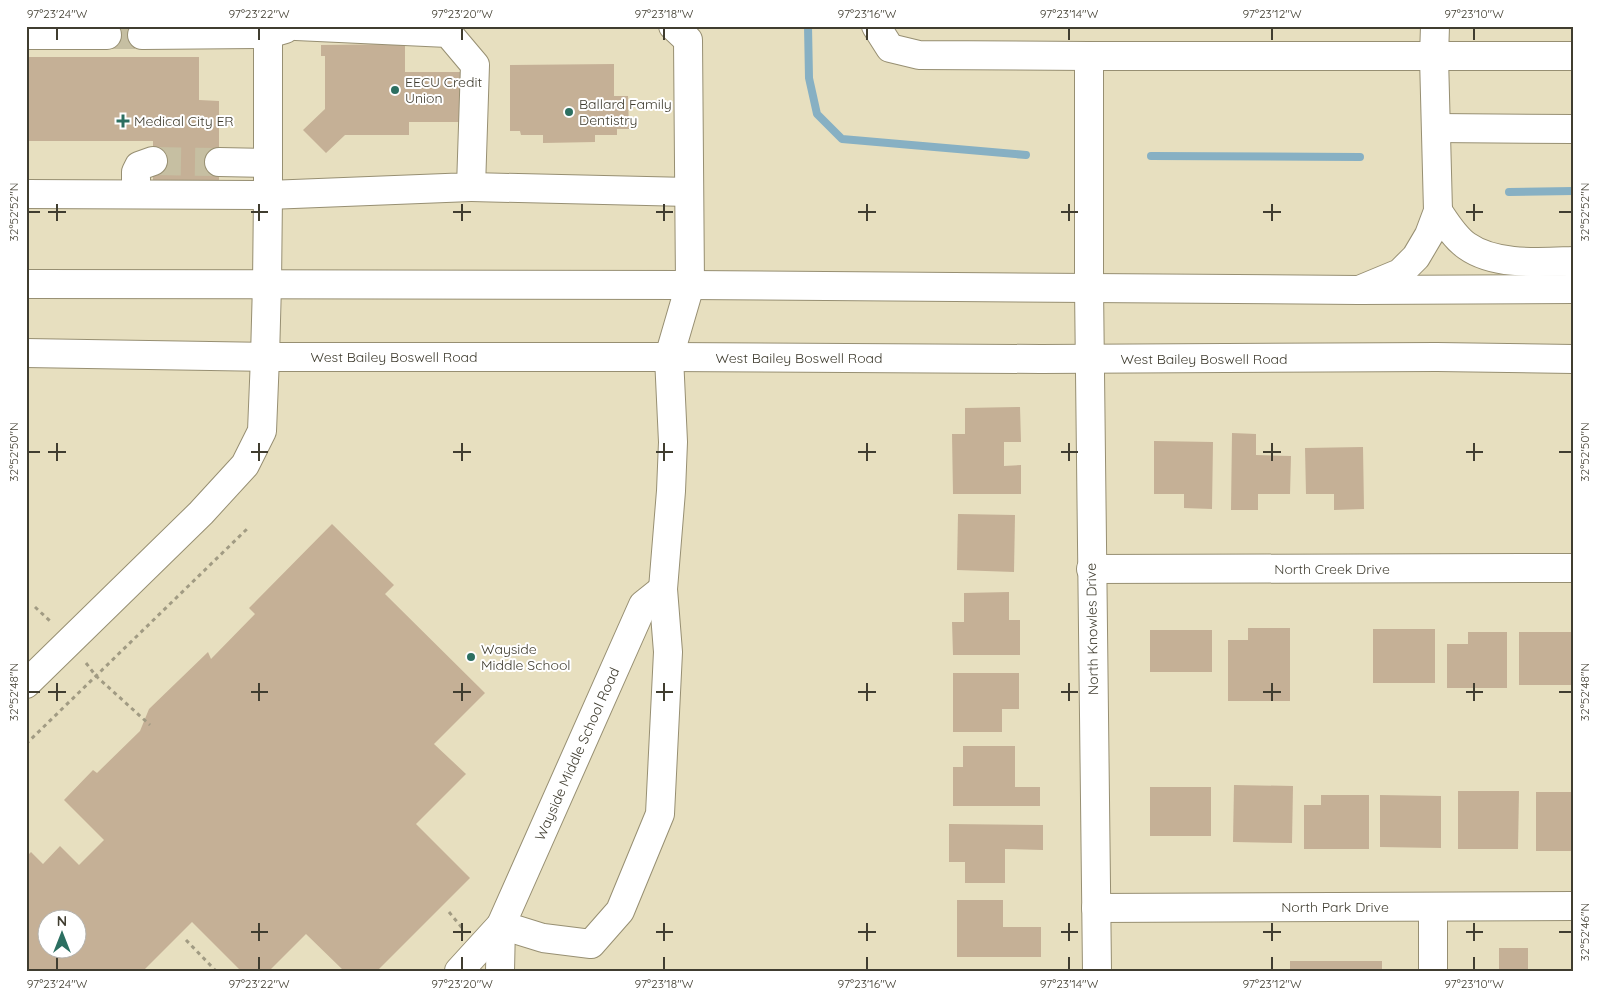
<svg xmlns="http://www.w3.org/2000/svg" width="1599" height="997" font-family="Quicksand,sans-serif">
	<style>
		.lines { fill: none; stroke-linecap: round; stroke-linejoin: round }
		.stream { stroke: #87b0c3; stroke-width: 8 }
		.building { fill: #c5b096; fill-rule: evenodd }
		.minor-tunnel { stroke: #c6bfa2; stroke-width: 28; stroke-dasharray: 28 14; stroke-linecap: butt }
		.minor-casing { stroke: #978f72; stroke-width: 30 }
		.major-casing { stroke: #978f72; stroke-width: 30 }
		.path { stroke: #a19b83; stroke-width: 3; stroke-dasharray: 4 4; stroke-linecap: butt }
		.minor { stroke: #fff; stroke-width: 28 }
		.major { stroke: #fff; stroke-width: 28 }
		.ticks { fill: none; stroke: #403d30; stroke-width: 2 }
		.poi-dot { fill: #2c6f61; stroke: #fff; stroke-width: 2 }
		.labels { text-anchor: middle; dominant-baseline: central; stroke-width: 4; stroke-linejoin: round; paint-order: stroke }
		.poi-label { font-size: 14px; fill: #403d30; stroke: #fff; text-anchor: start }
		.street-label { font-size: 14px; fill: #403d30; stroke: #fff }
		.neatline { fill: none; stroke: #403d30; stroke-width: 2 }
		.ticks-label { font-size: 12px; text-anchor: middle; fill: #403d30 }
	</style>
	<rect width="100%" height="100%" fill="#e7dfbf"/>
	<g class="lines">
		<g class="stream">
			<polyline points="808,26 809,78 817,114 842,139 1026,155"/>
			<polyline points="1151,156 1360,157"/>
			<polyline points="1509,192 1573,191"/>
		</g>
	</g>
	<g class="building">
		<polygon points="405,44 405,72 465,72 465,122 409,122 409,135 345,135 326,153 303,130 325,109 325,56 321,56 321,45"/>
		<polygon points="26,57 199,57 199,100 219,101 219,181 153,180 153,141 26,141"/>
		<polygon points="614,64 614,96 628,96 629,129 617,129 617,135 595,135 595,142 543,143 543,135 521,135 520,131 510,131 510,65"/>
		<polygon points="1020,407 1021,442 1004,442 1004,466 1021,465 1021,494 953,494 952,434 965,434 965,408"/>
		<polygon points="1232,433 1256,434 1256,455 1291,456 1290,494 1258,494 1258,510 1231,510"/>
		<polygon points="1154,441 1213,442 1212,509 1184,508 1184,494 1154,494"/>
		<polygon points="1363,447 1364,509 1334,510 1334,494 1306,494 1305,448"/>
		<polygon points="958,514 1015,515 1014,572 957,570"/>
		<path d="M 332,524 L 394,585 L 385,594 L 485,693 L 434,744 L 466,774 L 416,824 L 470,878 L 377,971 L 344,971 L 306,934 L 269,971 L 241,971 L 192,922 L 143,971 L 26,971 L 26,857 L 31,852 L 43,864 L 60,846 L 79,865 L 104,840 L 64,800 L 93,770 L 97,773 L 140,731 L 149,709 L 208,652 L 211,659 L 255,614 L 249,608 ZM 48,920 L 78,920 L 78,950 L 48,950 Z"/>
		<polygon points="1009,592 1009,620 1020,620 1020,655 953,655 952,622 964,622 964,593"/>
		<polygon points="1248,628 1290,628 1290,701 1228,701 1228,640 1248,640"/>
		<rect x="1373" y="629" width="62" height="54"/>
		<rect x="1150" y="630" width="62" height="42"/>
		<polygon points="1468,632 1507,632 1507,688 1447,688 1447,644 1468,644"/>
		<rect x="1519" y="632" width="54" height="53"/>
		<polygon points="953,673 1019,673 1019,709 1002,709 1002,732 953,732"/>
		<polygon points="963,746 1015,746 1015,787 1040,787 1040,806 953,806 953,767 963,767"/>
		<polygon points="1234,785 1293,786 1292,843 1233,842"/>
		<rect x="1150" y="787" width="61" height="49"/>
		<polygon points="1458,791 1519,791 1518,849 1458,849"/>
		<rect x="1536" y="792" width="37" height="59"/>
		<polygon points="1321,795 1369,795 1369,849 1304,849 1304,805 1321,805"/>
		<polygon points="1380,795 1441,796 1441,848 1380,847"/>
		<polygon points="949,824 1043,825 1043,850 1005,849 1005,883 965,883 965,862 949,862"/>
		<polygon points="957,900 1003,900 1003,927 1041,927 1041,957 957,957"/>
		<rect x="1499" y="948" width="29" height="23"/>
		<rect x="1290" y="961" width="92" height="10"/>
	</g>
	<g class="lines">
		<g class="minor-tunnel">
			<polyline points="107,35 142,35"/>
			<polyline points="153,161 219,162"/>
		</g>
		<g class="minor-casing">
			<g id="minor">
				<polyline points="673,26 688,40 690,285"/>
				<polyline points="876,26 890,48 919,55 1089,56 1573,56"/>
				<polyline points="26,35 107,35"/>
				<polyline points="142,35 268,34 285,29"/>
				<polyline points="1089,56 1089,287 1097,971"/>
				<polyline points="1436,128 1573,129"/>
				<polyline points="219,162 268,163"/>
				<polyline points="471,187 689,192"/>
				<polyline points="26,194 268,195 471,187 475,65 448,33 296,26"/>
				<polyline points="136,194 136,172 139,166 153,161"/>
				<path d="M 1438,211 C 1446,223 1455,238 1467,246 C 1495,266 1541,262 1573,261"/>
				<polyline points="267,284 268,195 268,26"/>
				<polyline points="1359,290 1400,273 1416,257 1429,235 1438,211 1434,57 1435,26"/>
				<polyline points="1091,569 1573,568"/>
				<polyline points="26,684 201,513 245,465 262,431 265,357"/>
				<polyline points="1433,907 1433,971"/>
				<polyline points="1096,908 1573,906"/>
				<polyline points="501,925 543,938 591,944 620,911 660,814 668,652 663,589 671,491 673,442 669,357"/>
				<polyline points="459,971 501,925 643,605 663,589"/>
				<polyline points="500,971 501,925"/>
			</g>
		</g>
		<g class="major-casing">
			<g id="major">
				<polyline points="26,284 690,285 1359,290 1573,289"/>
				<polyline points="26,353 265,357 669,357 1041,359 1437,357 1573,359"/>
				<polyline points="265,357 267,284"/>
				<polyline points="669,357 690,285"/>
			</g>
		</g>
		<g class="path">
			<polyline points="35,607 51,622"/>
			<polyline points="86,663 96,676 150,725"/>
			<polyline points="26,744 248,528"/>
			<polyline points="449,912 463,929"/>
			<polyline points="186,940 216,971"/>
		</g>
		<use href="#minor" class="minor"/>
		<use href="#major" class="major"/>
	</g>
	<path class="ticks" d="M 57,28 L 57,40M 259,28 L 259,40M 462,28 L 462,40M 664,28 L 664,40M 867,28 L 867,40M 1069,28 L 1069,40M 1272,28 L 1272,40M 1474,28 L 1474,40M 57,204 L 57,221M 259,204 L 259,221M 462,204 L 462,221M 664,204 L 664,221M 867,204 L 867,221M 1069,204 L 1069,221M 1272,204 L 1272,221M 1474,204 L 1474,221M 28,212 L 40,212M 48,212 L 66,212M 251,212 L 268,212M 453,212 L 471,212M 656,212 L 673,212M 858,212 L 876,212M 1061,212 L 1078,212M 1263,212 L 1281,212M 1466,212 L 1483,212M 1559,212 L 1572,212M 57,443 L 57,461M 259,443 L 259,461M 462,443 L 462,461M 664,443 L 664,461M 867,443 L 867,461M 1069,443 L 1069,461M 1272,443 L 1272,461M 1474,443 L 1474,461M 28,452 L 40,452M 48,452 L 66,452M 251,452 L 268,452M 453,452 L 471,452M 656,452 L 673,452M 858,452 L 876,452M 1061,452 L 1078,452M 1263,452 L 1281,452M 1466,452 L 1483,452M 1559,452 L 1572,452M 57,683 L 57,701M 259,683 L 259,701M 462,683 L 462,701M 664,683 L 664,701M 867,683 L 867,701M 1069,683 L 1069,701M 1272,683 L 1272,701M 1474,683 L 1474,701M 28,692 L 40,692M 48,692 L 66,692M 251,692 L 268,692M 453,692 L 471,692M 656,692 L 673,692M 858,692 L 876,692M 1061,692 L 1078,692M 1263,692 L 1281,692M 1466,692 L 1483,692M 1559,692 L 1572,692M 259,923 L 259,941M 462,923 L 462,941M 664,923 L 664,941M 867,923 L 867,941M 1069,923 L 1069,941M 1272,923 L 1272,941M 1474,923 L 1474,941M 251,932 L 268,932M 453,932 L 471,932M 656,932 L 673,932M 858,932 L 876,932M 1061,932 L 1078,932M 1263,932 L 1281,932M 1466,932 L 1483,932M 1559,932 L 1572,932M 57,957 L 57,970M 259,957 L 259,970M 462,957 L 462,970M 664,957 L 664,970M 867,957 L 867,970M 1069,957 L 1069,970M 1272,957 L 1272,970M 1474,957 L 1474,970"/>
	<g class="poi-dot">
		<circle cx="395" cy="90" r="5"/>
		<circle cx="569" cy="112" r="5"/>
		<path d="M120.5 113.5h5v5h5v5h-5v5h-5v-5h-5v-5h5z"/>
		<circle cx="471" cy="657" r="5"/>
	</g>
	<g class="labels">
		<g class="poi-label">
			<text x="405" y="82">EECU Credit<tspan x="405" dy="16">Union</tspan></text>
			<text x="579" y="104">Ballard Family<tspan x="579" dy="16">Dentistry</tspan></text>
			<text x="134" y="121">Medical City ER</text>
			<text x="481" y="649">Wayside<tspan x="481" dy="16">Middle School</tspan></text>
		</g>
		<g class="street-label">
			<text x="394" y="357">West Bailey Boswell Road</text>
			<text x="799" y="358">West Bailey Boswell Road</text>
			<text x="1204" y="359">West Bailey Boswell Road</text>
			<text x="1332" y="569">North Creek Drive</text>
			<text transform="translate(1092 629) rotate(-91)">North Knowles Drive</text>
			<text transform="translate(577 754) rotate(-66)">Wayside Middle School Road</text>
			<text x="1335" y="907">North Park Drive</text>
		</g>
	</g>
	<rect width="1599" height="997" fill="none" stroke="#ffffff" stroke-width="55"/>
	<g transform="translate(62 934)"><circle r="24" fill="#ffffff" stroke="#b3b1ac"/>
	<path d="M0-4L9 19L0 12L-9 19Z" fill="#2c6f61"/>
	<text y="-8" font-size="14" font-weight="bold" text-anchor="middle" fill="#403d30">N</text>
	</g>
	<rect x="28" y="28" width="1544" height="942" class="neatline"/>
	<g class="ticks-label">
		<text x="57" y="18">97°23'24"W</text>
		<text x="259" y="18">97°23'22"W</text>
		<text x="462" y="18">97°23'20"W</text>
		<text x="664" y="18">97°23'18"W</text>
		<text x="867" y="18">97°23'16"W</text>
		<text x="1069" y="18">97°23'14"W</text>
		<text x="1272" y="18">97°23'12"W</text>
		<text x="1474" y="18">97°23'10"W</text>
		<text transform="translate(14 212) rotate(-90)" y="4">32°52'52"N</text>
		<text transform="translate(1585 212) rotate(-90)" y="4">32°52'52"N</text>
		<text transform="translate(14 452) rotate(-90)" y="4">32°52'50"N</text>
		<text transform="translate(1585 452) rotate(-90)" y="4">32°52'50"N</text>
		<text transform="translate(14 692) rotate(-90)" y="4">32°52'48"N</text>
		<text transform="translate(1585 692) rotate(-90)" y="4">32°52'48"N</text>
		<text transform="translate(1585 932) rotate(-90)" y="4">32°52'46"N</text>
		<text x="57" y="988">97°23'24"W</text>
		<text x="259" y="988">97°23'22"W</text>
		<text x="462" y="988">97°23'20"W</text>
		<text x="664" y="988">97°23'18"W</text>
		<text x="867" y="988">97°23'16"W</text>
		<text x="1069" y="988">97°23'14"W</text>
		<text x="1272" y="988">97°23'12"W</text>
		<text x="1474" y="988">97°23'10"W</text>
	</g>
</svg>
